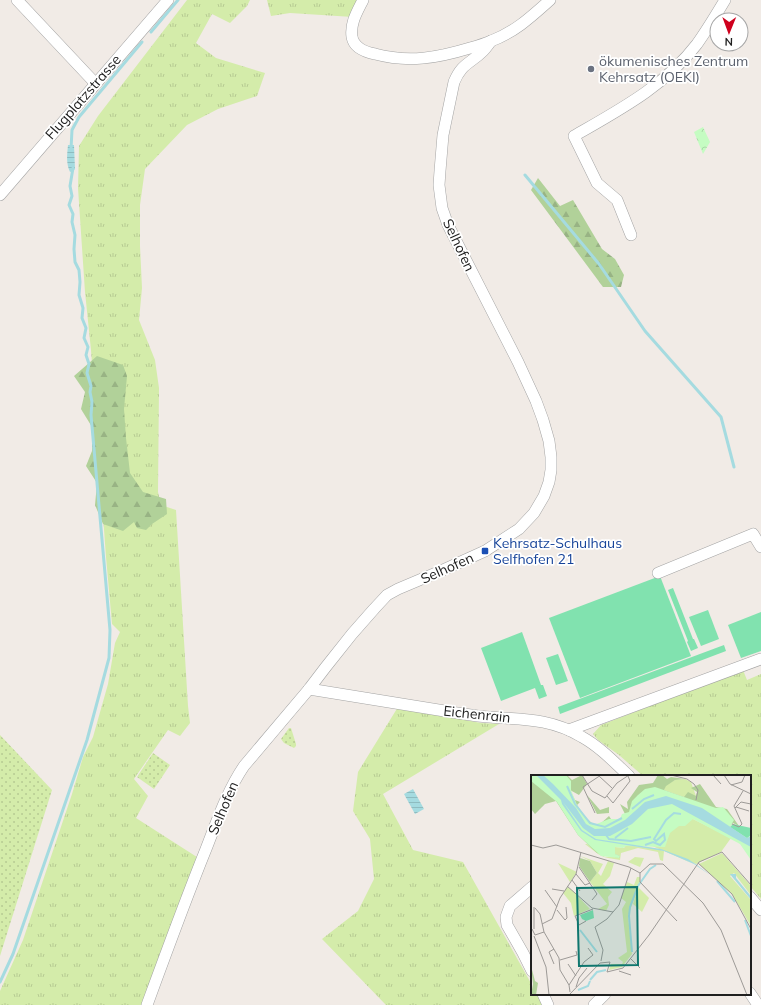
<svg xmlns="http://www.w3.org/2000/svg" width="761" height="1005" font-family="Mulish,sans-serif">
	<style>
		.grass { fill: url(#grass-tufts) }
		.forest { fill: url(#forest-firs) }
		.park { fill: url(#park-crowns) }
		.garden { fill: url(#garden-dots) }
		.pitch { fill: #81e2af }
		.water { fill: url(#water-rules) }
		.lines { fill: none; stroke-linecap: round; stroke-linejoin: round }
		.stream { stroke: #a5dbe0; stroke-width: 3 }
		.minor-casing { stroke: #a4a4a4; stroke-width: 12 }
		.minor { stroke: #fff; stroke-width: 11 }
		.worship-dot { fill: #6b7280; stroke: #fff; stroke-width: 1.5 }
		.transit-dot { fill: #1a4fb4; stroke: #fff; stroke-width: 1.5 }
		.labels { text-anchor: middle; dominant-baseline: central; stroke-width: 3.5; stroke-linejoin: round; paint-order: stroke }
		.worship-label { font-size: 14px; fill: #5b616d; stroke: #fff; text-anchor: start }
		.street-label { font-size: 14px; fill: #202020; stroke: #fff }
		.transit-label { font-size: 14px; fill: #164399; stroke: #fff; text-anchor: start }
		.inset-river { fill: none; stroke: #a5dbe0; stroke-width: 2 }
		.inset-road { fill: none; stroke: #9d9a97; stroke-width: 1 }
		.view { fill: #0f766e; fill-opacity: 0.15; stroke: #0f766e; stroke-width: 2 }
		.inset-edge { fill: none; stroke: #202020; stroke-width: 2 }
	</style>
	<defs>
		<pattern id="grass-tufts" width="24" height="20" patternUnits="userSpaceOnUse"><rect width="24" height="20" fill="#d4ecaa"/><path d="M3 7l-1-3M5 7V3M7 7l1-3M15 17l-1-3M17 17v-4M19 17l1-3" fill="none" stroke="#b6ca92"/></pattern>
		<pattern id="forest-firs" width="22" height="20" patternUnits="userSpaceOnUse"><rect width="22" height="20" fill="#b1d199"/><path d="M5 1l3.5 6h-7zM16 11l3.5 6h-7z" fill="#98b384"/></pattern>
		<pattern id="park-crowns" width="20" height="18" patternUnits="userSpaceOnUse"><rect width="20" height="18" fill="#c5fcc2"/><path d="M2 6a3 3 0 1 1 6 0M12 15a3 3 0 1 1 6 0" fill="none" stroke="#a9d8a6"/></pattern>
		<pattern id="garden-dots" width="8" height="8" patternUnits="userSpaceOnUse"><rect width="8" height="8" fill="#d4ecaa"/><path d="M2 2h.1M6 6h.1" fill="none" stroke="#b6ca92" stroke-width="1.8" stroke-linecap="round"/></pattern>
		<pattern id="water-rules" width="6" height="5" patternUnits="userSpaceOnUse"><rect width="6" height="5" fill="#a5dbe0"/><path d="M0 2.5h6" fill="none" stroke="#8ebcc0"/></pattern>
	</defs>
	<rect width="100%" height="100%" fill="#f1ebe6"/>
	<g class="grass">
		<polygon points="187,0 250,0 247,6 230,23 212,14 196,43 216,58 265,73 257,96 218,109 187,125 145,169 140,205 140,246 142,288 139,320 155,360 159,388 158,492 161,505 176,510 188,706 190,723 180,736 168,730 134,779 148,796 136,818 200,859 143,1005 0,1005 0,991 23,940 72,794 83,757 93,737 108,684 115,643 120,632 112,624 106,557 91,350 85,292 78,188 79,146 98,116"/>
		<polygon points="267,0 362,0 353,17 290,13 271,16"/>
		<polygon points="743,670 747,680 761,674 761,899 750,886 750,776 643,776 619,755 598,740 593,734 601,725"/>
		<polygon points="398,707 481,723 499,724 383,794 413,850 463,862 532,985 532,994 537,994 543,1005 386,1005 322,939 358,911 374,879 370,839 353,811 358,772"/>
	</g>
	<g class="forest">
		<polygon points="538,178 560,206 573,200 602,249 615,259 624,275 621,287 603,287 531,190"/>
		<polygon points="97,356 123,365 127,376 124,409 126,438 130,473 143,492 166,499 167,514 152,524 146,530 137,528 134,522 123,531 103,524 95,505 97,483 86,466 92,451 92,427 81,409 85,392 74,376"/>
	</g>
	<polygon class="park" points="703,127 710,142 703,154 694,132"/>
	<g class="garden">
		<polygon points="289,728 291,728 296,744 296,746 294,748 284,743 281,739"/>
		<polygon points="0,735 52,790 0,956"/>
		<polygon points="153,753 170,765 154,789 137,777"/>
	</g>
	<g class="pitch">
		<polygon points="660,576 691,656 580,698 549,618"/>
		<polygon points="673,588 693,639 694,639 698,648 691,651 687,642 688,641 668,590"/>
		<polygon points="708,610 719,639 701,646 689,617"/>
		<polygon points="761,612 761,651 741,658 728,625"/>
		<polygon points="522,632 541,685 543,685 547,696 539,699 535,688 501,701 481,648"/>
		<polygon points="724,645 726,651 560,714 558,707"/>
		<polygon points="558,654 568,681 556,685 546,658"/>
	</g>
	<g class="water">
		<path d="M 68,145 L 74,145 L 75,169 L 73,171 L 70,172 C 66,163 67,155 68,145 Z"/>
		<polygon points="413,789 424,809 415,814 404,794"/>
	</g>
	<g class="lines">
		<g class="stream">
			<polyline points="151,32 178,0"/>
			<polyline points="71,149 72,130 79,117 142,42"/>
			<polyline points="525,175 599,264 645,331 721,417 734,467"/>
			<polyline points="0,982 13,954 87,740 109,658 110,630 91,415 92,402 90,392 91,386 87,373 89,364 86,355 88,347 84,338 86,328 82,318 83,308 79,295 80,282 79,270 75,262 74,249 75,235 72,222 73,214 69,205 72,196 70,186 73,168"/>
		</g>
		<g class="minor-casing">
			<g id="minor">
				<polyline points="17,0 95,83"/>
				<path d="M 363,0 C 357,12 350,23 352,37 C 354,48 365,52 375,54 C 409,63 437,58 470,48 C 477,46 484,44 491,41 C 515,32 531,17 550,0"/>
				<polyline points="0,195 168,0"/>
				<path d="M 631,235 L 617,200 L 597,183 L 574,136 C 619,110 665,86 697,44 C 707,30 716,15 725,0"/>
				<polyline points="658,573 753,534 761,547"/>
				<path d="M 309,689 L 457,713 C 464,714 471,715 478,716 C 516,720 548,716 582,737 C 600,747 614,762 629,776"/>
				<polyline points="569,730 761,659"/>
				<polyline points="532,887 510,906 506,917 507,925 523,953 532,971"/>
				<polyline points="750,897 761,910"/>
				<polyline points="750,993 758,1005"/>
				<polyline points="543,994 548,1005"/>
				<path d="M 147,1005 C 166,953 185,901 206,849 C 217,821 227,791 244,766 L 309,689 L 325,668 L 352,634 L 374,609 L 387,595 L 398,589 L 443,570 L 485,551 L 519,529 L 534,513 L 544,496 L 549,482 L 551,470 L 551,457 L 549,441 L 543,420 L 536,401 L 518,362 L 448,225 L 442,208 L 439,185 L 440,171 L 443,135 L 454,82 C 462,63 470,64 483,51 C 486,48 488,45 491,41"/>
				<polyline points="594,1005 605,994"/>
			</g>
		</g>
		<use href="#minor" class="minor"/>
	</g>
	<circle class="worship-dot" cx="591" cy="69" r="4"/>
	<rect class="transit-dot" x="481" y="547" width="8" height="8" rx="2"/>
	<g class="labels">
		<g class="worship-label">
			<text x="599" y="61">ökumenisches Zentrum<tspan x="599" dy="16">Kehrsatz (OEKI)</tspan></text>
		</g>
		<g class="street-label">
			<text transform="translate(83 97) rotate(-49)">Flugplatzstrasse</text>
			<text transform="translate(459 245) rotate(65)">Selhofen</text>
			<text transform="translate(447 568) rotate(-24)">Selhofen</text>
			<text transform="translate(477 714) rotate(6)">Eichenrain</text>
			<text transform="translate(223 808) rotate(-67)">Selhofen</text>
		</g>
		<g class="transit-label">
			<text x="493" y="543">Kehrsatz-Schulhaus<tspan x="493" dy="16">Selfhofen 21</tspan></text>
		</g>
	</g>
	<g transform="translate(531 775)">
		<rect width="220" height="220" fill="#f1ebe6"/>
		<path d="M 154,4 L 160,7 L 165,21 L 153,22 L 133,15 L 134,10 L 144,5 ZM 131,29 L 143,29 L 156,35 L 193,55 L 220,72 L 220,75 L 185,53 L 150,38 L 200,63 L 190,77 L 165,89 L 121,71 L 67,65 L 68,61 L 79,61 L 89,56 L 113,37 ZM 54,69 L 56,69 L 74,82 L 89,81 L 84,79 L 84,72 L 93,73 L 95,70 L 121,73 L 138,77 L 165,90 L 133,76 L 132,86 L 129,85 L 127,77 L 107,73 L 90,78 L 89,85 L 77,83 L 73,82 L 67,79 ZM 191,78 L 220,111 L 219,119 L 203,98 L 199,101 L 220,125 L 220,151 L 201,119 L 168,89 ZM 49,81 L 72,89 L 67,98 L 70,101 L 77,86 L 83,88 L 79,101 L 72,109 L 81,117 L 77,122 L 78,130 L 75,136 L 67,134 L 76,129 L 59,107 L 66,98 L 59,86 ZM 104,82 L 113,83 L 109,92 L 97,87 ZM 27,88 L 46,97 L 39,107 ZM 106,102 L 109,102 L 109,108 L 97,141 L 101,179 L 91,192 L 78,195 L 80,189 L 91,189 L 92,187 L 87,183 L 96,177 L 91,134 L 95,127 L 90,123 L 96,107 L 103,110 ZM 36,112 L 41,115 L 59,134 L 43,141 L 40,128 L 32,118 Z" fill="#d4ecaa"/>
		<path d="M 0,0 L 5,0 L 50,56 L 95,71 L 84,72 L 84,79 L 89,81 L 88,83 L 66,78 L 47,60 L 25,26 L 14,29 L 4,39 L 0,34 ZM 17,0 L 36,0 L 41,5 L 51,0 L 56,9 L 48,20 L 39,15 L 44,25 L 49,27 L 46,30 L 54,42 L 63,50 L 68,50 L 78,41 L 80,44 L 89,44 L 94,39 L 89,29 L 97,34 L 96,27 L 108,10 L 122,8 L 127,0 L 131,0 L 136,4 L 140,2 L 154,4 L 144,5 L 135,11 L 133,15 L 153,22 L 157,17 L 165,21 L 166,17 L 160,13 L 169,9 L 185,32 L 196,34 L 208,51 L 202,48 L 200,50 L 179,37 L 84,51 L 60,52 ZM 56,20 L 69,35 L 78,32 L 78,38 L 66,39 ZM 49,83 L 59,86 L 66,98 L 59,107 L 48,91 ZM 0,191 L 4,206 L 7,208 L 5,220 L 0,220 L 2,209 Z" fill="#b1d199"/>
		<path d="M 0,0 L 35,0 L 40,6 L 40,15 L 46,30 L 58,47 L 63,50 L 78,44 L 89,44 L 91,39 L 98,37 L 101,26 L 107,20 L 114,14 L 124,12 L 185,33 L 192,32 L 203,45 L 199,52 L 220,62 L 220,85 L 209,69 L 162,44 L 154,51 L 148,51 L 139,58 L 134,72 L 95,71 L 92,73 L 84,72 L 84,79 L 89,81 L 88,83 L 70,81 L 47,60 L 26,27 L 0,6 Z" fill="#c5fcc2"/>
		<path d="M 107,112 L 118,123 L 111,137 L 102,129 Z" fill="#d4ecaa"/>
		<path d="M 202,49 L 220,53 L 220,60 L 216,63 L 199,52 ZM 62,135 L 63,143 L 55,146 L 51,144 L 49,140 Z" fill="#81e2af"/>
		<path d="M 5,0 L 12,0 L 22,9 L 45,33 L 55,49 L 64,54 L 79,53 L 94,45 L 114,27 L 135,21 L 171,33 L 216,63 L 220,61 L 220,72 L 141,29 L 117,34 L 101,49 L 79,61 L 63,61 L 52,53 L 32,27 L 51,55 L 65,64 L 130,74 L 157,84 L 166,90 L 179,100 L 163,89 L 133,76 L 64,65 L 50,56 L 31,29 L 30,25 Z" fill="#a5dbe0"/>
		<path class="inset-river" d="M 36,11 L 44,29 L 59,48 L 74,52 L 91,43M 101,34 L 113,24 L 123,20M 75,60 L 78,64 L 100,66 L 120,62M 84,63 L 97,53M 114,70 L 122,67 L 129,70 L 134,65 L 133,59 L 125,66 L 123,64 L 135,45 L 143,38 L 150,39M 202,101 L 220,123M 204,103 L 204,100 L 201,100 L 205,105M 186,106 L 204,127M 214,145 L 220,161M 49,155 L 66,177M 101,177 L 98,141 L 99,132 L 107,111 L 119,94 L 125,90M 59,205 L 66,197 L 75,195M 47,215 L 57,211 L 59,206"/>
		<path class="inset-road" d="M 51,0 L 61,16 L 74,23 L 86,8 L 98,0M 140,0 L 156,4 L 163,9 L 167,15 L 165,25M 182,0 L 190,9M 193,0 L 199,9 L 220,19M 68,1 L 81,13M 200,10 L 211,7 L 214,0M 76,21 L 82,28 L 99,6 L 97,1M 205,32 L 218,36M 204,33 L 210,27 L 220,29M 64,38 L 52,12 L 70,0M 201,49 L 208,52 L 211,49 L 203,31 L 212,16M 0,70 L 12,73 L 25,70 L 98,92 L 109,98M 167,88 L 201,119 L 220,154M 48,92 L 66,119 L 61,125M 109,98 L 119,89 L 132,89 L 172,128 L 190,155 L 216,220M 109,98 L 109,107 L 146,146M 45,99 L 54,110 L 59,108M 41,105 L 49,116M 36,111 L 61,133 L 82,137M 21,114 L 33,116M 14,115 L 26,132M 3,132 L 3,154M 4,133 L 9,139 L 13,157 L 28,183 L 29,195 L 38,210 L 39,217M 26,135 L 34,145 L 36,143 L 35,132M 55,146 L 48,150 L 44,141 L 62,134M 11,149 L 21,144 L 29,123 L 45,99 L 50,77M 1,154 L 4,160 L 13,157M 3,161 L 15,192 L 18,220M 100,184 L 109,193M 29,185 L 46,180 L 45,176M 70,186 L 72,175 L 64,152 L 76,144 L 88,130 L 100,93M 23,189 L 18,177 L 23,174M 37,189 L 45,201M 88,196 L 100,200M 38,210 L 53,187 L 62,180 L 57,173M 45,212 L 48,203 L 56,193M 38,220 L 69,188 L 79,187 L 76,197 L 92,193 L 118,160 L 168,87 L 191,77 L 220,110"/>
		<path class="view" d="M 106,112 L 107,190 L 48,191 L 46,113 Z"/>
		<rect width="220" height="220" class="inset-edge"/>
	</g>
	<g transform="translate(729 32) rotate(181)"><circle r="19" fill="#ffffff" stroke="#a6a6a6"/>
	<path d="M0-3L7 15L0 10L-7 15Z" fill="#cf001d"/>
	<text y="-6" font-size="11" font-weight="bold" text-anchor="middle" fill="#202020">N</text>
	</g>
</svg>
